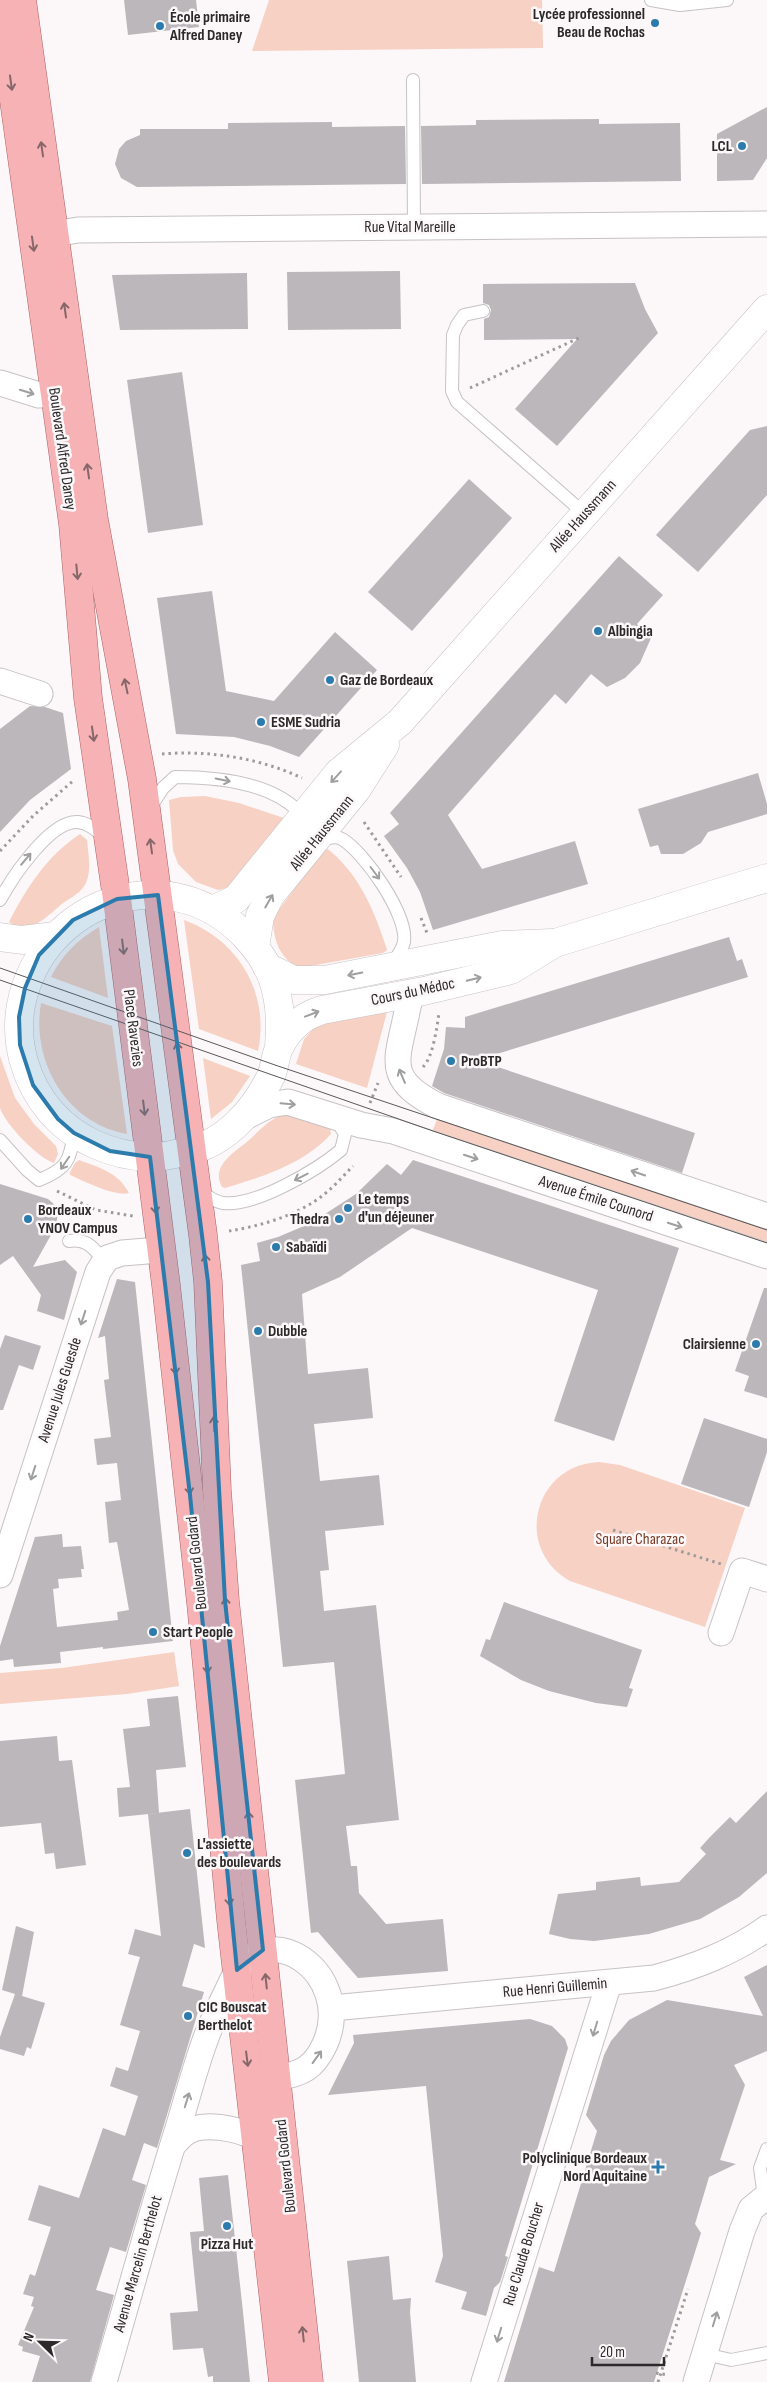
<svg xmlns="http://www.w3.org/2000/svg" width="767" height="2382" font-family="'Sofia Sans Condensed',sans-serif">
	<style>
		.green { fill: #f7d1c3 }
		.building { fill: #bbb7ba }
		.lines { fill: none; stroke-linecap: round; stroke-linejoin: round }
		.lane-casing { stroke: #c7c2c4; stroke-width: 14 }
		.street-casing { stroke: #c7c2c4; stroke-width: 27 }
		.secondary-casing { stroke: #c7c2c4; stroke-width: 29 }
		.primary-casing { stroke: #ab6164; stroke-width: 29 }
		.path { stroke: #9e9b9c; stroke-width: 3; stroke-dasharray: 2.5 4; stroke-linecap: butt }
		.lane { stroke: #fff; stroke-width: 12 }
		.street { stroke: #fff; stroke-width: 25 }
		.secondary { stroke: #fff; stroke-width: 28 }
		.primary { stroke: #f6b2b5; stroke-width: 28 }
		.tram { stroke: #5b585a; stroke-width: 1 }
		.oneway { stroke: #866769 }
		.oneway2 { stroke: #a09f9f }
		.marked { fill: #2c7bad; fill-opacity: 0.2; stroke: #2c7bad; stroke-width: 4; stroke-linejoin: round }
		.poi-dot { fill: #2c7bad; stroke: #fcf7f9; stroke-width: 2 }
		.labels { text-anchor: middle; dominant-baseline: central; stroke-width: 5; stroke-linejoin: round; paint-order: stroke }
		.poi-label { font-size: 16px; font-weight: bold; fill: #2b292a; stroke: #fcf7f9; text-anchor: start }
		.street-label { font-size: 16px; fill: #2b292a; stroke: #fcf7f9 }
		.park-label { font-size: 16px; fill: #793d26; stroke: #fcf7f9 }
	</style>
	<rect width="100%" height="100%" fill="#fcf7f9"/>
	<g class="green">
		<polygon points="269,0 542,0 543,48 252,51"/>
		<polygon points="205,796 239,803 284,818 228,888 218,890 196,882 178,864 173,850 169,800 181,797"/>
		<path d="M 80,834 L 87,840 C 88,854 92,869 86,883 C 81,893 72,897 63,903 C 48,915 29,938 9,922 C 27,887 47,856 80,834 Z"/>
		<path d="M 325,847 C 358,871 375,912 387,950 L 383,953 L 299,968 C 279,958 273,939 273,918 Z"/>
		<path d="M 184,920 C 239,940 270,994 258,1051 L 199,1029 Z"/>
		<path d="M 99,927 L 108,998 L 51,977 C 62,955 77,940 99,927 Z"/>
		<path d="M 41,1003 L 112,1026 L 127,1134 C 66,1123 31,1061 41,1003 Z"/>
		<polygon points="388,1008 367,1088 296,1064 304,1039 317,1025"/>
		<path d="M 0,1056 L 15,1098 L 34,1124 L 56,1146 L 58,1154 L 54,1163 C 38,1158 5,1124 0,1108 C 0,1095 0,1070 0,1056 Z"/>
		<polygon points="203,1058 250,1076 232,1102 211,1119"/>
		<path d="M 285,1114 L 330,1126 L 331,1134 C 304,1164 262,1177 225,1188 L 222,1187 C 210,1166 235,1152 248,1141 C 260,1130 269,1119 285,1114 Z"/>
		<polygon points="439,1114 767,1225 767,1248 431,1135"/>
		<path d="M 79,1160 C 100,1168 118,1172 129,1193 C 115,1197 84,1181 70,1175 L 70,1172 L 75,1163 Z"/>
		<path d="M 599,1462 L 620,1465 L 745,1508 L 705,1627 L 570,1581 C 513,1549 533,1465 599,1462 Z"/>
		<polygon points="174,1652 179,1686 127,1694 0,1704 0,1673 62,1668"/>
	</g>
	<g class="building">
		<polygon points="124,0 196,0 199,27 128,35"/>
		<polygon points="767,107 767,158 753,180 717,181 717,134"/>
		<polygon points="599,119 599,124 680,123 681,181 422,184 421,126 476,125 476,120"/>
		<polygon points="332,122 332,127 405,126 406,184 137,187 121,178 115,164 119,149 126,141 140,135 140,129 228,129 228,123"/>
		<polygon points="400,271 401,329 288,330 287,272"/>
		<polygon points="247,273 248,329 120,330 112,275"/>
		<polygon points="635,283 645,309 658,333 557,446 515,409 577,339 484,340 484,319 489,317 491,310 489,305 483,303 483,284"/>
		<polygon points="182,372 203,525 148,533 127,380"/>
		<polygon points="767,426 767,495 698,572 656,535 750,430"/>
		<polygon points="469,479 512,518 412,631 368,592"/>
		<polygon points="619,556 663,595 637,624 651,638 640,663 625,678 607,687 591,674 566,704 555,694 448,815 482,869 575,841 588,884 433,930 420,892 407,868 384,836 399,824 390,813"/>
		<polygon points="212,591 226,691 274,701 335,632 377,670 299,757 270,746 234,737 176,734 157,598"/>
		<polygon points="30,706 45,707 63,713 71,769 30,800 0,832 0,729"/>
		<polygon points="758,773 767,804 767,814 708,832 701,843 683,854 661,854 658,845 650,847 638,809"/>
		<polygon points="729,937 737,961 742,959 748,977 477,1060 695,1133 682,1173 444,1093 432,1086 444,1049 446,1027 465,1028 465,1017"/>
		<polygon points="413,1160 679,1248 614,1441 554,1421 598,1290 412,1228 340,1277 302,1294 308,1374 368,1368 373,1418 314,1424 320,1481 379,1475 384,1525 325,1531 329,1570 320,1571 324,1611 376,1605 399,1820 346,1826 351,1866 357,1866 359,1893 386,1924 443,1919 448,1971 358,1978 318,1932 311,1933 295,1780 345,1774 334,1662 283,1667 241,1265 260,1261 257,1243 278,1237 311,1223 356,1194 387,1164 401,1175"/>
		<polygon points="0,1184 48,1199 55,1205 58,1213 56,1226 33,1267 65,1260 77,1272 64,1320 37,1311 41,1295 13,1256 0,1265"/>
		<polygon points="117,1279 135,1282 173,1641 103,1649 103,1647 60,1652 61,1663 14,1667 13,1659 0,1661 0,1646 35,1537 62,1534 63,1547 81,1546 84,1569 81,1569 82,1577 58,1579 59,1588 53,1589 57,1627 118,1620 117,1612 129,1610 117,1542 109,1543 105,1502 121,1500 117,1463 97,1465 94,1439 111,1437 104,1380 109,1379 105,1336 98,1338"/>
		<polygon points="764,1288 767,1288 767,1398 744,1391 749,1376 735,1371"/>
		<polygon points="5,1335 41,1346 33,1370 19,1365 3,1410 0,1410 0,1349"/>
		<polygon points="704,1418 767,1439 767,1452 749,1507 681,1484"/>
		<polygon points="504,1602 642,1650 629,1688 633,1689 627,1707 596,1703 549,1691 521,1680 480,1656 486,1639 490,1640"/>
		<polygon points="178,1696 186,1767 156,1770 159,1813 119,1817 117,1788 130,1787 123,1729 150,1726 147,1699"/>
		<polygon points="57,1736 59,1761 72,1760 86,1865 56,1869 54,1853 45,1854 41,1823 0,1827 0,1741"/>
		<polygon points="767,1791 767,1873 739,1897 700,1919 649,1934 594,1941 570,1939 549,1934 558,1894 596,1890 596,1882 640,1877 641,1886 679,1882 706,1854 700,1848 709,1838 730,1817 736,1823"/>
		<polygon points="190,1809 205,1948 194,1944 182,1986 204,1992 157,2148 144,2143 132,2180 146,2185 126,2252 110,2247 96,2290 114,2295 90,2382 32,2382 40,2356 22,2351 23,2347 18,2345 34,2307 31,2306 34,2297 23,2294 30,2274 35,2276 51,2227 28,2220 39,2185 79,2198 103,2128 125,2136 138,2096 110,2086 116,2067 128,2071 140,2031 120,2025 140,1957 128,1954 135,1929 161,1936 148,1814"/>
		<polygon points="16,1926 34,1932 22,1996 45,2003 31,2049 27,2047 24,2056 0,2049 0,2037 15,1994 2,1990"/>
		<polygon points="767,1965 767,2051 734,2065 745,2085 720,2160 736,2164 709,2177 695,2224 701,2233 654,2382 504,2382 539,2267 554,2272 597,2131 586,2115 604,2055 611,2041 629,2020 667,2000 763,2016 744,1977"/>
		<polygon points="530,2019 552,2026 565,2039 568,2048 505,2256 508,2257 500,2282 494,2288 486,2316 461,2309 467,2292 435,2282 443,2256 426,2086 328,2095 354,2043 353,2035"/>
		<polygon points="228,2175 243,2312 250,2382 213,2382 213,2376 208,2377 203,2348 173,2350 170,2313 198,2311 190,2232 204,2231 199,2178"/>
		<polygon points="389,2256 393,2300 411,2298 410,2312 416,2382 359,2382 347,2261"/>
	</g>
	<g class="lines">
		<g class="lane-casing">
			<g id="lane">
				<polyline points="651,0 680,5 727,0"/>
				<polyline points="413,80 414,227"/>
				<polyline points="483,311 464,315 457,325 453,335 452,391 457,402 585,514"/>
				<path d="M 150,808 L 163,788 L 175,777 C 213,777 268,782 297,810 L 296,820"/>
				<path d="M 320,840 C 328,838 335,835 342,839 C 365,853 408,915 404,942 C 402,951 396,958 391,965"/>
				<path d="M 0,900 C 12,878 50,820 78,822 C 89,823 97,831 105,838"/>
				<path d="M 0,1140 L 27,1170 L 39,1180 C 67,1169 70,1161 74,1133"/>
				<path d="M 199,1191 C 206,1195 215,1202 223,1203 C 255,1207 317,1170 341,1150 L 345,1134 L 336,1120"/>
				<path d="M 69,1241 C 88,1238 94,1249 105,1262"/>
				<polyline points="764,2197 760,2168 767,2149"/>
				<polyline points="705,2354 731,2360 767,2353"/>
			</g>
		</g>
		<g class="street-casing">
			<g id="street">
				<polyline points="54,234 78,230 767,224"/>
				<polyline points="0,383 39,395 55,393"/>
				<polyline points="0,681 40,694"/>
				<path d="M 416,993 L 410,999 L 408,1007 C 398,1059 382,1078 438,1106 L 767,1216"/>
				<polyline points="243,1118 269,1105 288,1102 361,1125 393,1131 767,1256"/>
				<polyline points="0,1575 98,1272 107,1258 122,1253 160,1250"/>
				<polyline points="721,1633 742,1571 767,1579"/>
				<path d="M 332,2008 L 654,1978 C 695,1967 732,1953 767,1928"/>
				<path d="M 173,2145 C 176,2142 180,2137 184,2134 C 201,2120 239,2129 256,2138"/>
				<path d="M 104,2382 C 129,2296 152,2210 179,2125 C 188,2095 196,2064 207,2035 C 214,2017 223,2000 231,1983 C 264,1908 356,1974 325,2044 C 314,2068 302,2074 276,2078"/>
				<polyline points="484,2382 609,1983"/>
				<polyline points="696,2382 742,2231 751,2209 767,2196"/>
			</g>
		</g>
		<g class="secondary-casing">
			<g id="secondary">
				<polyline points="213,910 236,899 338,773 400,722 767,309"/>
				<polyline points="0,937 22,940 55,936"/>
				<polyline points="255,947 260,916 270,896 357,789 385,745"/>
				<polyline points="267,967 294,980 325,980 502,945 552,943"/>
				<path d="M 279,1048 C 280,1029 281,1013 277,995 C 273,973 261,953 246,937 C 171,856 42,899 21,1005 C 14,1043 26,1083 51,1112 C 75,1140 113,1156 149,1157 C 161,1158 176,1154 188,1151 C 226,1143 255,1109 271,1076 C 275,1067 275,1055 280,1046 C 289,1028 302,1016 322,1010 L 424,991 L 511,970 L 555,943 L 767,878"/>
			</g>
		</g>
		<g class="primary-casing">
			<g id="primary">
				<polyline points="0,0 73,524 88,698 117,899 166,1285 201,1603 231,1920 283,2382"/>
				<polyline points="22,0 94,520 142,779 203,1235 208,1282 217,1490 225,1601 309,2382"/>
			</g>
		</g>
		<g class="path">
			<polyline points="470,388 581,337"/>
			<path d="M 162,754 C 208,750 260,758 302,778"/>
			<polyline points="364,822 401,877"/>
			<polyline points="0,851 33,816 74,780"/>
			<polyline points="421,918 427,933"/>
			<path d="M 423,1067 C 433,1057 437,1027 439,1013"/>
			<polyline points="370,1103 378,1083"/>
			<polyline points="57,1191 96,1210 133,1216"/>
			<path d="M 229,1231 C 260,1226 296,1216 322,1196 C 333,1188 343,1176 353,1166"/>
			<polyline points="613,1530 721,1564"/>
			<polyline points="656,2373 668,2375"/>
			<polyline points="658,2382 688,2289"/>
		</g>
		<use href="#lane" class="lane"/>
		<use href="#street" class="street"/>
		<use href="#secondary" class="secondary"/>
		<use href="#primary" class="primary"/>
		<g class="tram">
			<polyline points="0,968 275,1065 767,1230"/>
			<polyline points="0,980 433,1131 767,1243"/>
		</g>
	</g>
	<defs><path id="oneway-shaft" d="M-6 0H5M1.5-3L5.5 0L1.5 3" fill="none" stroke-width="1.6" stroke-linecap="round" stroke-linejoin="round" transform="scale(1.25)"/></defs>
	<g class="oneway">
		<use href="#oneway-shaft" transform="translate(11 83) rotate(82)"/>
		<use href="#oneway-shaft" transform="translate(42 149) rotate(-98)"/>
		<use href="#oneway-shaft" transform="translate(33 244) rotate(82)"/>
		<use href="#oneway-shaft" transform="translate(65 310) rotate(-98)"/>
		<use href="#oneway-shaft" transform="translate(88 471) rotate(-98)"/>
		<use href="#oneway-shaft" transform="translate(77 572) rotate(85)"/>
		<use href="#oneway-shaft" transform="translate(126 686) rotate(-102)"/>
		<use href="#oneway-shaft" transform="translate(93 734) rotate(82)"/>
		<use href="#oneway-shaft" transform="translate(151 846) rotate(-98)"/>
		<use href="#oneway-shaft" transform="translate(123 947) rotate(83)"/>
		<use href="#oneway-shaft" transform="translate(178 1050) rotate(-99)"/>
		<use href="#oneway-shaft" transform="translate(144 1108) rotate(83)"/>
		<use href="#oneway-shaft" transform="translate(155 1206) rotate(84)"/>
		<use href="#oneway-shaft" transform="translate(206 1262) rotate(-97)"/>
		<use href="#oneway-shaft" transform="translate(175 1367) rotate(84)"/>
		<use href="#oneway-shaft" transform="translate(214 1424) rotate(-93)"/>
		<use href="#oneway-shaft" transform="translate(189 1487) rotate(82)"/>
		<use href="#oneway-shaft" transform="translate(226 1605) rotate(-96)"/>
		<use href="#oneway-shaft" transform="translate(207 1666) rotate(85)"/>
		<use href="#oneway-shaft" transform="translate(249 1819) rotate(-96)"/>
		<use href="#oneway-shaft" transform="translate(229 1898) rotate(85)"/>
		<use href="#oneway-shaft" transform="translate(266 1981) rotate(-96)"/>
		<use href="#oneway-shaft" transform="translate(247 2059) rotate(83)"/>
		<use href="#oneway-shaft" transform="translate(303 2334) rotate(-96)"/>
	</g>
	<g class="oneway2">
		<use href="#oneway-shaft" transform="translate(27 392) rotate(17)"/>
		<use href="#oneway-shaft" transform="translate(336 777) rotate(132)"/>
		<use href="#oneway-shaft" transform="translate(223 780) rotate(12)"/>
		<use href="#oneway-shaft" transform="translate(26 859) rotate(-50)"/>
		<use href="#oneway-shaft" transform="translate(375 873) rotate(53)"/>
		<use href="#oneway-shaft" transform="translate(269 901) rotate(-60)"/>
		<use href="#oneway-shaft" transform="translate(355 974) rotate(168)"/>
		<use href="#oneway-shaft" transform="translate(474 979) rotate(-14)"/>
		<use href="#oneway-shaft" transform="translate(312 1014) rotate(-21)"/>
		<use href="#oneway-shaft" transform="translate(402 1076) rotate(-113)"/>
		<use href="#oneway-shaft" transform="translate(288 1104) rotate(5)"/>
		<use href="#oneway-shaft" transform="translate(471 1157) rotate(18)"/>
		<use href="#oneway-shaft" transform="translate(65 1163) rotate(124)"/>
		<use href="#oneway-shaft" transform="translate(638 1173) rotate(-161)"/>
		<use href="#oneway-shaft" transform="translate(301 1177) rotate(153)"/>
		<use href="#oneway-shaft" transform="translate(675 1225) rotate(18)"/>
		<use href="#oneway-shaft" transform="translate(83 1318) rotate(108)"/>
		<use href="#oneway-shaft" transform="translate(33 1473) rotate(108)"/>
		<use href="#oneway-shaft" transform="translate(595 2029) rotate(107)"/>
		<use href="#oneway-shaft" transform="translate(317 2057) rotate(-54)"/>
		<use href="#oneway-shaft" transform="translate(187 2100) rotate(-73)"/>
		<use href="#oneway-shaft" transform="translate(715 2319) rotate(-73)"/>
		<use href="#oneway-shaft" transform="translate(499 2335) rotate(107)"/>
	</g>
	<path class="marked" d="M 158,895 L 208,1282 L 225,1601 L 263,1950 L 237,1970 L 190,1495 L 150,1157 L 110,1151 L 74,1133 L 58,1119 L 33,1085 L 20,1045 L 19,1017 L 25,988 L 39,955 L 73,920 L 117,899 Z"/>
	<g class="poi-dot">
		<circle cx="655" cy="23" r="5"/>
		<circle cx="160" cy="26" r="5"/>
		<circle cx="742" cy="146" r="5"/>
		<circle cx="598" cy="631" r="5"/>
		<circle cx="330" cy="680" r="5"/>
		<circle cx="261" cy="722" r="5"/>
		<circle cx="451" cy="1061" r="5"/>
		<circle cx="348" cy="1208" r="5"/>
		<circle cx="28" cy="1219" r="5"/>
		<circle cx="339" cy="1219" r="5"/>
		<circle cx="276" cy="1247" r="5"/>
		<circle cx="258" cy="1331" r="5"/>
		<circle cx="756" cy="1344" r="5"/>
		<circle cx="153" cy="1632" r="5"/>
		<circle cx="187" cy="1853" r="5"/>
		<circle cx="188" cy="2016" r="5"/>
		<path d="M655.5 2159.5h5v5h5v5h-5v5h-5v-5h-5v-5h5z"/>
		<circle cx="227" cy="2226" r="5"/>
	</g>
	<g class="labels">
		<g class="poi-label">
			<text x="645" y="14" text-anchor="end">Lycée professionnel<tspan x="645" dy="18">Beau de Rochas</tspan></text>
			<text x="170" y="17">École primaire<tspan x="170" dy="18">Alfred Daney</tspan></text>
			<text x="732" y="146" text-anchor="end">LCL</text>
			<text x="608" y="631">Albingia</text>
			<text x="340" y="680">Gaz de Bordeaux</text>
			<text x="271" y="722">ESME Sudria</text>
			<text x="461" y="1061">ProBTP</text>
			<text x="358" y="1199">Le temps<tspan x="358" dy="18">d'un déjeuner</tspan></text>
			<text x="38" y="1210">Bordeaux<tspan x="38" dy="18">YNOV Campus</tspan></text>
			<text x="329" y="1219" text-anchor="end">Thedra</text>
			<text x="286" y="1247">Sabaïdi</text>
			<text x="268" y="1331">Dubble</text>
			<text x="746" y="1344" text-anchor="end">Clairsienne</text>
			<text x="163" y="1632">Start People</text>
			<text x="197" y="1844">L'assiette<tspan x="197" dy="18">des boulevards</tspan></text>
			<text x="198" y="2007">CIC Bouscat<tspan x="198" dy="18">Berthelot</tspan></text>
			<text x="647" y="2158" text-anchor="end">Polyclinique Bordeaux<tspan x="647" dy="18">Nord Aquitaine</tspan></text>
			<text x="227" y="2244" text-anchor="middle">Pizza Hut</text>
		</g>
		<g class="street-label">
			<text x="410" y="227">Rue Vital Mareille</text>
			<text transform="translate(62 449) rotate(82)">Boulevard Alfred Daney</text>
			<text transform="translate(583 516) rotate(-48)">Allée Haussmann</text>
			<text transform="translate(322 833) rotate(-51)">Allée Haussmann</text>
			<text transform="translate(413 992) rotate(-12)">Cours du Médoc</text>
			<text transform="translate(133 1028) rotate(83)">Place Ravezies</text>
			<text transform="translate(596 1199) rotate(18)">Avenue Émile Counord</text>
			<text transform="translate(60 1390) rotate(-72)">Avenue Jules Guesde</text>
			<text transform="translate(197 1563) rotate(-96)">Boulevard Godard</text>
			<text transform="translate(555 1988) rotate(-5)">Rue Henri Guillemin</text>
			<text transform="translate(286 2166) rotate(-96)">Boulevard Godard</text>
			<text transform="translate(524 2254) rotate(-73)">Rue Claude Boucher</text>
			<text transform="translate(138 2264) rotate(-74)">Avenue Marcelin Berthelot</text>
		</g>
		<g class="park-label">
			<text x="640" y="1539">Square Charazac</text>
		</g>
	</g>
	<g transform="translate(40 2342) rotate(293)" stroke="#fcf7f9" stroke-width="4" paint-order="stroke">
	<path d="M0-4L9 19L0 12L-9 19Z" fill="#2b292a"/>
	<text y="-8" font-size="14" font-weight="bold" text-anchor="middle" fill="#2b292a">N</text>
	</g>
	<path d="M592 2357v8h72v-8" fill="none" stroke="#2b292a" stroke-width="2.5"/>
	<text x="600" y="2357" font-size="15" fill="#2b292a" stroke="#fcf7f9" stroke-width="4" paint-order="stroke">20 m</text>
</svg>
